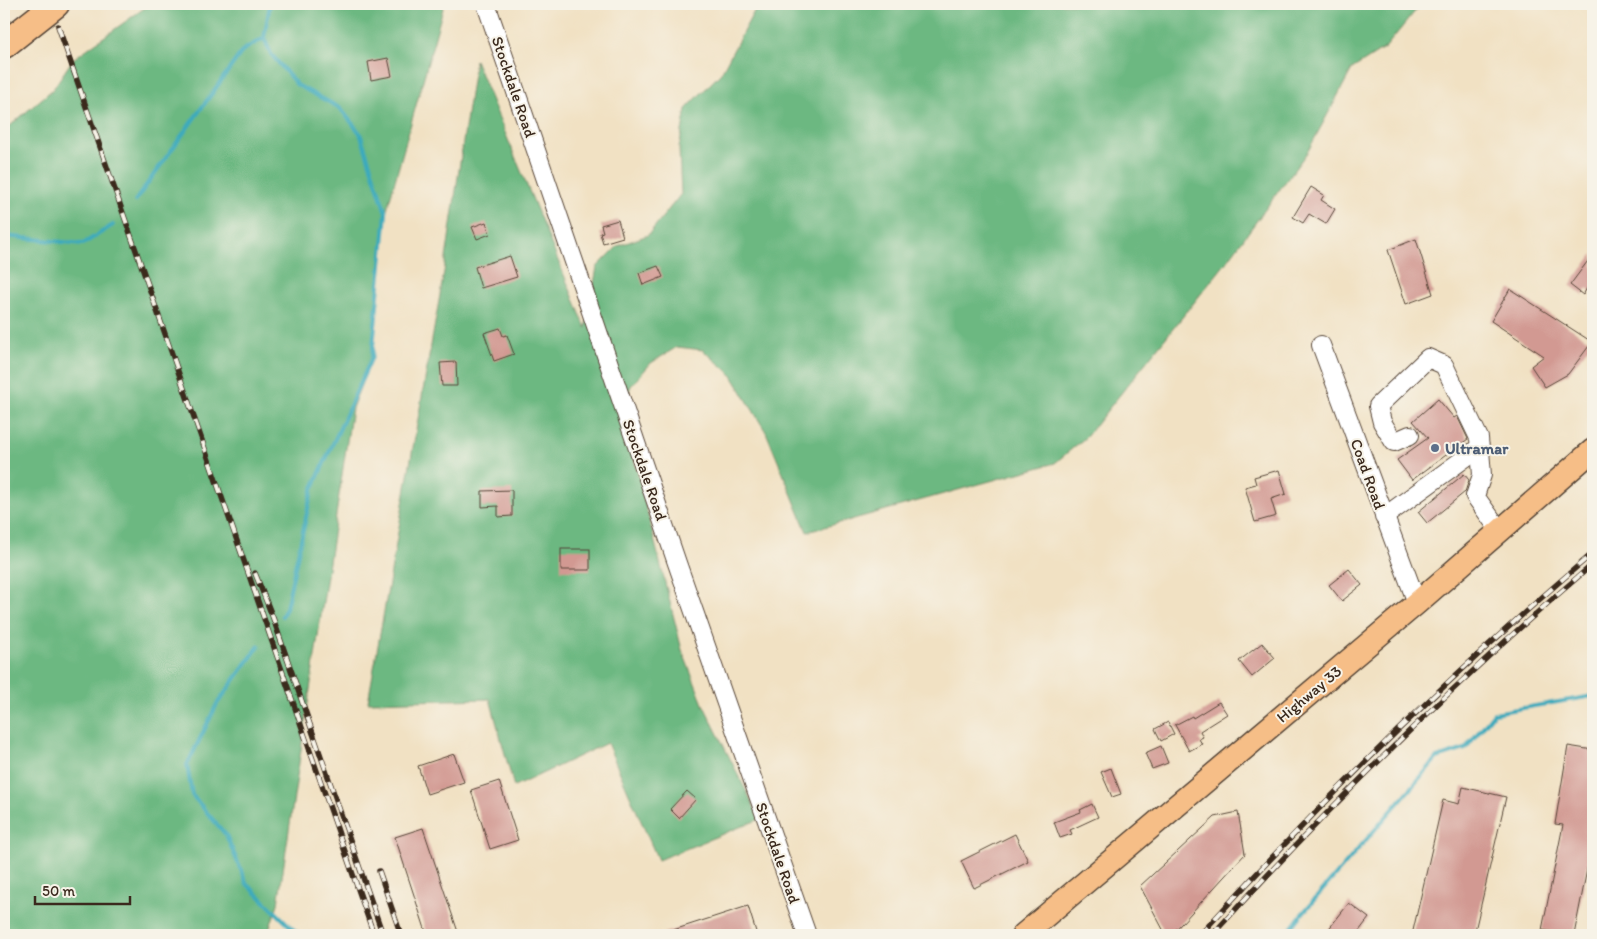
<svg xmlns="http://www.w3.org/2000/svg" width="1597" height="939" font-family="Itim,sans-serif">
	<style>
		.forest { fill: #6cb881; stroke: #547150 }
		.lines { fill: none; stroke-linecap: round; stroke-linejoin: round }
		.stream { stroke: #3daabc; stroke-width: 4 }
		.building { fill: #d29992 }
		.minor-casing { stroke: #564537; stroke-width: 20 }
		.major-casing { stroke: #564537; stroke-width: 25 }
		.highway-casing { stroke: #564537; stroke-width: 29 }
		.minor { stroke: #fff; stroke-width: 18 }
		.major { stroke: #f6be87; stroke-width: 22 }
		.highway { stroke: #f6be87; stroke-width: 26 }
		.rail-casing { stroke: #3b2a1e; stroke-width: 5.5 }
		.rail { stroke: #f7f3e8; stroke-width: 4; stroke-dasharray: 11; stroke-linecap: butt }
		.service-dot { fill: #5c6f8a; stroke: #f7f3e8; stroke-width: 2 }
		.labels { text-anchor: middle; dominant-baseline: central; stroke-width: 4; stroke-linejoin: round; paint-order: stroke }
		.street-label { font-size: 16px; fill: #3b2a1e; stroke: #f7f3e8 }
		.service-label { font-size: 16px; font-weight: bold; fill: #4e5e75; stroke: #f7f3e8; text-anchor: start }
	</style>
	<rect width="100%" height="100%" fill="#f7f3e8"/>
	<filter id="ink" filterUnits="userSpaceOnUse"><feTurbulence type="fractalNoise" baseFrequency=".02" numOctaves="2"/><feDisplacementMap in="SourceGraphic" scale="10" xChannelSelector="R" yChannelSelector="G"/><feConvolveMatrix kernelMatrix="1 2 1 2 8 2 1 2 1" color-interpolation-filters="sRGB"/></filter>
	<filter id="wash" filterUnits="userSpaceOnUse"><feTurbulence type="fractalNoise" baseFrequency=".0096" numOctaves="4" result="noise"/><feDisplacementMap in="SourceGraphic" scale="20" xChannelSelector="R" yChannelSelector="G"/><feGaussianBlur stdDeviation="1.12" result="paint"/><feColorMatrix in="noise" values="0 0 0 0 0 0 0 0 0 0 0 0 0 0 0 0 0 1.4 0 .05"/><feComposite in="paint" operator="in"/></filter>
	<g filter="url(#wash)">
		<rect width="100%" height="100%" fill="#f1e1c3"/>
		<g class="forest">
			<polygon points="150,4 444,5 386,213 372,357 352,408 278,904 269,930 262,935 4,935 4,131 53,89 73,59"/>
			<polygon points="758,4 1421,4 1385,48 1352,69 1308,151 1225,264 1086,437 1055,463 807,532 766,432 731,374 703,350 677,347 651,363 631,386 621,408 682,650 703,704 760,819 658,860 607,743 514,787 490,699 368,702 444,272 475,60 586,328 597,267 618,246 648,235 681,194 679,148 686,109 721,73"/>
		</g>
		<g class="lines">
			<g class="stream">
				<polyline points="270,4 264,38 271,54 297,85 340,108 360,133 386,213 372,357 312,490 286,608 282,616"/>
				<polyline points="135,201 243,50 264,38"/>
				<polyline points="4,236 83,244 113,225"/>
				<polyline points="259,646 217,704 187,765 192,795 226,835 247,884 299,935"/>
				<polyline points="1286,935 1302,914 1437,758 1465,749 1494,713 1593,696"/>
			</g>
		</g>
		<g id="blocks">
			<g class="building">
				<polygon points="388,58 392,76 371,80 368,62"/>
				<polygon points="1311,187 1324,195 1321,200 1335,209 1326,224 1309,214 1303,223 1293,217"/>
				<polygon points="618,220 623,237 603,243 600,233 603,232 601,225"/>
				<polygon points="486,222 490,234 477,239 472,227"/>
				<polygon points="1416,239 1433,294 1406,304 1388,250"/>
				<polygon points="1593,254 1593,293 1587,288 1583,295 1570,285"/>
				<polygon points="510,256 517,277 481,288 475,267"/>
				<polygon points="658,266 663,277 643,285 639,273"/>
				<polygon points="1510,289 1592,342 1568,374 1545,387 1531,366 1544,356 1491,321"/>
				<polygon points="500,328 503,336 507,335 514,354 494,361 484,333"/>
				<polygon points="456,362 457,386 442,386 440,363"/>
				<polygon points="1438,399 1454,418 1457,416 1468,439 1412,480 1397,460 1428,438 1413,421"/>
				<polygon points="1279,470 1286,494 1271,499 1276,516 1255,522 1245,487 1256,484 1254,477"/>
				<polygon points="1464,474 1469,480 1465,492 1427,523 1418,512"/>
				<polygon points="512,490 512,516 498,517 498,506 482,507 482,491"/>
				<rect x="561" y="549" width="29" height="21"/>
				<polygon points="1349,569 1362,585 1342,601 1329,585"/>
				<polygon points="1262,643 1275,658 1252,677 1239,661"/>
				<polygon points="1219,702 1227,714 1200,731 1203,737 1199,739 1202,744 1189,751 1175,725 1192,716 1193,718"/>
				<polygon points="1168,722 1174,734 1161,741 1155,729"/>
				<polygon points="1161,746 1168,763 1152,769 1145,753"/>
				<polygon points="1568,746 1593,750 1593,839 1574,935 1542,930 1563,825 1555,824"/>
				<polygon points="454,754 464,782 427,794 418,766"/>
				<polygon points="1111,768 1121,794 1112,797 1101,772"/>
				<polygon points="499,781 518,840 490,849 471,790"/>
				<polygon points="1463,787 1506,797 1474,935 1412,935 1443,800 1459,804"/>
				<polygon points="687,791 696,799 679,818 670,809"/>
				<polygon points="1092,804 1098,817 1070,830 1072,834 1060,838 1054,822 1081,812 1080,810"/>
				<polygon points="1238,812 1245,854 1171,935 1166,935 1140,886 1215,817"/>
				<polygon points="423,828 459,935 427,935 395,837"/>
				<polygon points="1015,834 1028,861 974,888 961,861"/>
				<polygon points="1349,903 1369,918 1356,935 1324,935"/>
				<polygon points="748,906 757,935 664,935 664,933"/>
			</g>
		</g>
	</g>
	<g filter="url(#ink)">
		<use href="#blocks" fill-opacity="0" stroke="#564537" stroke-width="1"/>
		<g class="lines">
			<g class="minor-casing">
				<g id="minor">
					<polyline points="486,4 677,563 807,935"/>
					<polyline points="1321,345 1417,603"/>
					<polyline points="1410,435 1394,442 1382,422 1378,406 1428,358 1444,365 1479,438 1482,475 1475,496 1500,531"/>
					<polyline points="1384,517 1480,447"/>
				</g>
			</g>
			<g class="major-casing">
				<polyline id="major" points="1023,935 1417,603 1593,450"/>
			</g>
			<g class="highway-casing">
				<polyline id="highway" points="4,45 56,4"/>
			</g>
			<use href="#minor" class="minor"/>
			<use href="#major" class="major"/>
			<use href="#highway" class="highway"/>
			<g class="rail-casing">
				<g id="rail">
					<polyline points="58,26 374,935"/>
					<polyline points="255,573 273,618 383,935"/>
					<polyline points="379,871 401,935"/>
					<path d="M 1200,935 C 1324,798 1452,673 1593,553"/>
					<path d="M 1212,935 C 1332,803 1458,679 1593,564"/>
				</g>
			</g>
			<use href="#rail" class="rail"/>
		</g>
	</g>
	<circle class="service-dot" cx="1435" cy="448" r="5"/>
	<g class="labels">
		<g class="street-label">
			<text transform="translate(514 87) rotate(71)">Stockdale Road</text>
			<text transform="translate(645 470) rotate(71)">Stockdale Road</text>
			<text transform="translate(1368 474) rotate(70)">Coad Road</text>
			<text transform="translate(1309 694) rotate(-40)">Highway 33</text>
			<text transform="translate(778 853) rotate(71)">Stockdale Road</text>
		</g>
		<g class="service-label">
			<text x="1445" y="448">Ultramar</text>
		</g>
	</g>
	<rect width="1597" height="939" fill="none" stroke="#f7f3e8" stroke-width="20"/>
	<path d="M35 896v8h95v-8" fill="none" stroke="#3b2a1e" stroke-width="2.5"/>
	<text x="42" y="896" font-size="15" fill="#3b2a1e" stroke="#f7f3e8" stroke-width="4" paint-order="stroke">50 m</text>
</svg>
